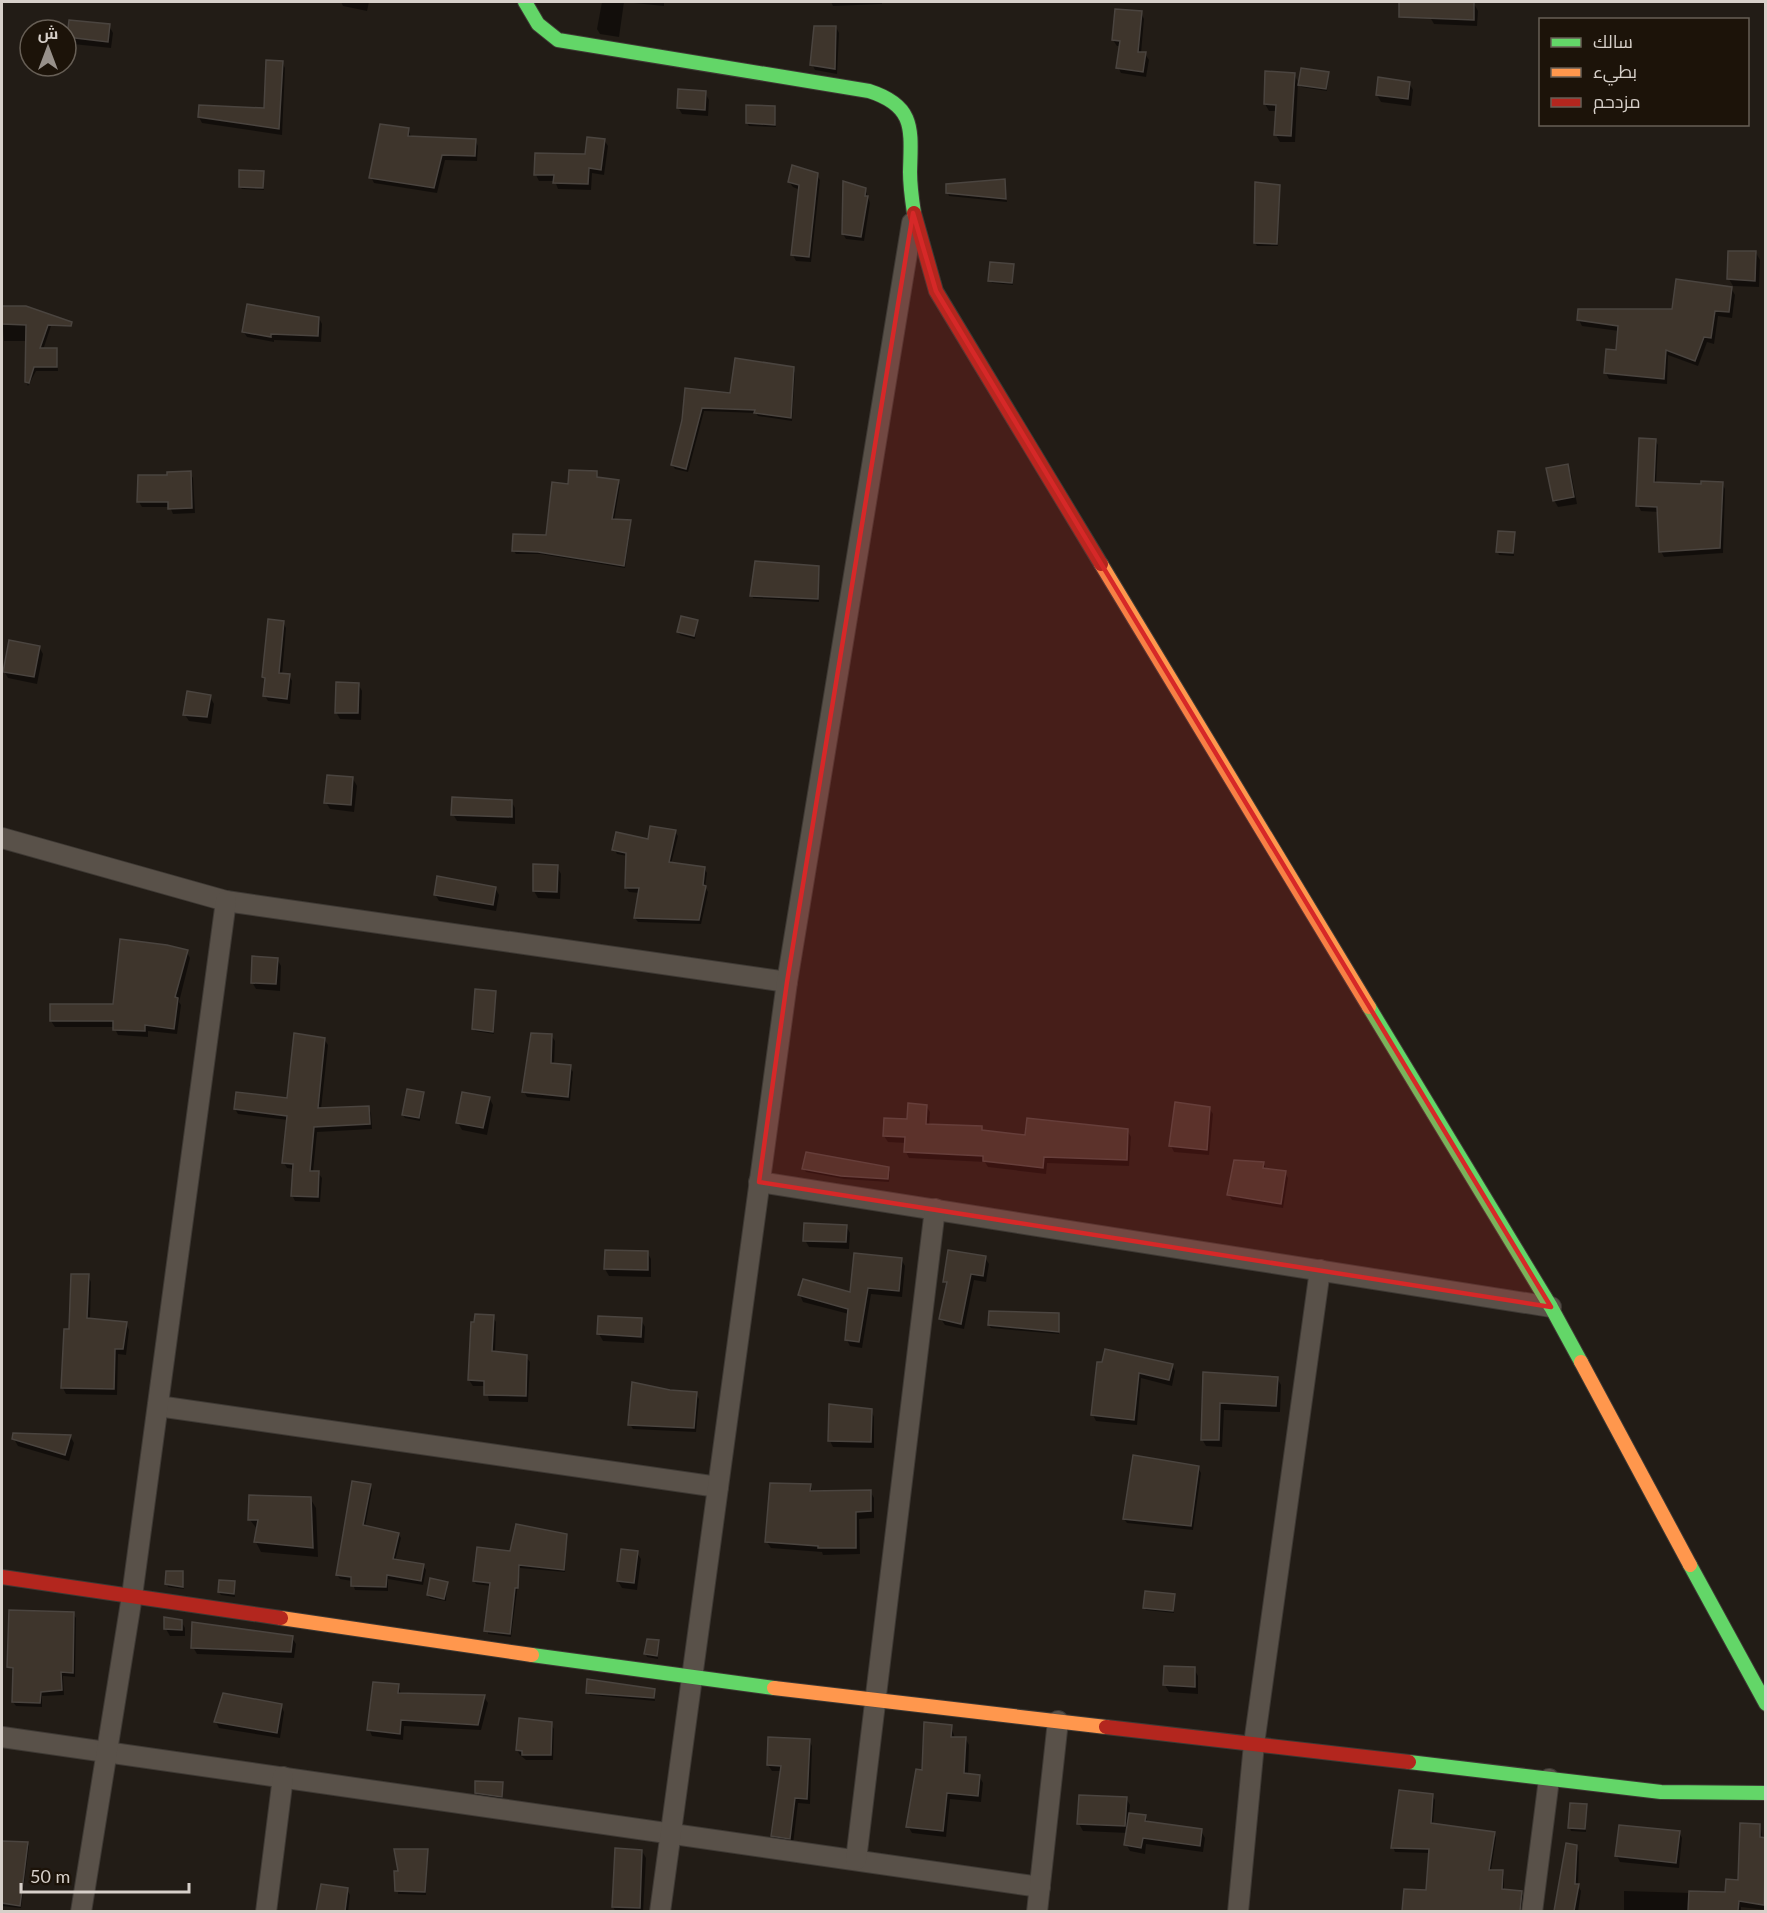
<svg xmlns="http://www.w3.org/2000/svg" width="1767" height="1913" font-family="Lato,Cairo,sans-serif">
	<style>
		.shadow { fill: #0007 }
		.building { fill: #3e352c; stroke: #4a443f; stroke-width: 1.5 }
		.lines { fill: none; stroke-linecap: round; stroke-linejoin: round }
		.street-casing { stroke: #3e3934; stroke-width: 22 }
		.fast-casing { stroke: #3e3934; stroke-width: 16 }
		.slow-casing { stroke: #3e3934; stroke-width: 16 }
		.jam-casing { stroke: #3e3934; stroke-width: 16 }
		.street { stroke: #595149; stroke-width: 20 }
		.fast { stroke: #63d668; stroke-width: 14 }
		.slow { stroke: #ff974d; stroke-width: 14 }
		.jam { stroke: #b3261e; stroke-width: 14 }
		.marked { fill: #d62828; fill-opacity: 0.2; stroke: #d62828; stroke-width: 4.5; stroke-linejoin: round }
	</style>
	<rect width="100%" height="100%" fill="#221c16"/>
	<g class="shadow">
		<polygon points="341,2 369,2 367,11 343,6"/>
		<polygon points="602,2 664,2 664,6 624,2 619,37 600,34 597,29"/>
		<polygon points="831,2 882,2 882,4 833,6"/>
		<polygon points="1430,2 1474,4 1478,11 1477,26 1434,24 1430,17"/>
		<polygon points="1141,13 1144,19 1141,53 1145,54 1149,60 1146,77 1121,73 1118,67 1121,46 1117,46 1113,40"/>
		<polygon points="109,26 113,33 111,48 73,44 69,37"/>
		<polygon points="836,27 839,33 837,74 815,70 812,64"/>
		<polygon points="282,62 285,68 282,135 202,123 199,117 265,109"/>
		<polygon points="1294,74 1299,84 1328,74 1327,91 1301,87 1298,82 1295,142 1280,142 1276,135 1277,111 1269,111 1265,104"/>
		<polygon points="1409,83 1413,90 1411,106 1381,102 1377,95"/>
		<polygon points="705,93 709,100 708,116 682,114 678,107"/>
		<polygon points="775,108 776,127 749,126 747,123"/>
		<polygon points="408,129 411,137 475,140 478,146 477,161 445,160 437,193 374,183 371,177"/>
		<polygon points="604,140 608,146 604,175 592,173 591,190 558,189 555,181 539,181 536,175 586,156"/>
		<polygon points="263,172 264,190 242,189 240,187"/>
		<polygon points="816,174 820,180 811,262 796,261 793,255 800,190 793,187 789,182"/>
		<polygon points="1004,181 1007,202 949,196 948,193"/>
		<polygon points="1279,186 1278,246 1257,246 1255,243"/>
		<polygon points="865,189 870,203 864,241 846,239 843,234"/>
		<polygon points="1756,253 1760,260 1759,287 1733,286 1729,279"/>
		<polygon points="1013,265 1013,285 992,283 990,280"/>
		<polygon points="1731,288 1735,295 1732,318 1718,316 1714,344 1707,342 1698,366 1668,355 1667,384 1609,379 1606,373 1617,351 1619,331 1582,326 1579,320 1673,311"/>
		<polygon points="2,308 28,308 53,320 43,350 57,350 58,371 36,371 28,386 26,382 27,341 4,341"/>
		<polygon points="319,318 322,324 321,342 274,340 274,342 247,337 243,331"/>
		<polygon points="793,369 795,373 792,421 758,416 756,413 704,411 688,472 675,469 672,465 683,420 686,390 731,394"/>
		<polygon points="1655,440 1658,445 1656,484 1702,486 1722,483 1725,489 1723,553 1664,557 1661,551 1659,512 1641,511 1638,505"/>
		<polygon points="1567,466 1571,473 1577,504 1558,507 1554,500"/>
		<polygon points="596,472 598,479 618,482 620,485 614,521 630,521 631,524 625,568 540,554 516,554 514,551 547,537 570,486"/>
		<polygon points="190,473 193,478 195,513 173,514 170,507 142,507 139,502 169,477"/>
		<polygon points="1514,534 1514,556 1499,555 1498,552"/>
		<polygon points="818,568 819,602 753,598 752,595"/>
		<polygon points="697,621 695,639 680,635 678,632"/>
		<polygon points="283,622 286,628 282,675 289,675 292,681 290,704 268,701 265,696 266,682 263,677"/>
		<polygon points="39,647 43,654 37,684 8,678 4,671"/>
		<polygon points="358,684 362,691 361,720 340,719 336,712"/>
		<polygon points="210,697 214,704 211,724 189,721 185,715"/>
		<polygon points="353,779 357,786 354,812 330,809 326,802"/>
		<polygon points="511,801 515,808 515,824 457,821 453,814"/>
		<polygon points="675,832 678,836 671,864 704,868 707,873 705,887 708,892 701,924 638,922 635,918 640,893 629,892 626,888 627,856 617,854 614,849"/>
		<polygon points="557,867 561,874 560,899 538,898 534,891"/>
		<polygon points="495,888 499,895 496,911 439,901 435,894"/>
		<polygon points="187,952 190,958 179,1002 181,1005 177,1034 148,1031 148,1037 118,1035 114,1027 55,1027 51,1021 114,1005"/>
		<polygon points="277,959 281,966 280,991 256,989 252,982"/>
		<polygon points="495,992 494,1034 475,1031 473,1028"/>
		<polygon points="551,1035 555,1041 554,1065 570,1067 573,1072 570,1101 527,1097 524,1092"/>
		<polygon points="324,1039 328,1045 321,1109 368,1107 371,1113 372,1129 317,1132 313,1172 318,1173 322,1178 320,1202 295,1201 292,1195 294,1169 287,1168 284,1163 288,1120 238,1114 235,1109 288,1100"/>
		<polygon points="423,1093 420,1121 405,1118 403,1115"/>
		<polygon points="489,1098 493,1105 487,1135 462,1130 458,1123"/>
		<polygon points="926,1106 930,1112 929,1126 981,1128 984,1132 1026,1137 1127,1130 1131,1137 1129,1166 1047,1163 1046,1174 988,1167 985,1162 909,1158 906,1152 906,1143 888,1142 884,1136"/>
		<polygon points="1209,1108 1213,1114 1209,1155 1174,1152 1171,1146"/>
		<polygon points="1263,1163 1266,1168 1285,1173 1288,1178 1283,1208 1232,1200 1229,1195"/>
		<polygon points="804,1169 888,1169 890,1172 889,1182 844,1179 806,1172"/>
		<polygon points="846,1226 850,1233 849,1249 809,1247 805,1240"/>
		<polygon points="647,1252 651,1259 651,1277 609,1276 605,1269"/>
		<polygon points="985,1258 989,1264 986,1282 974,1280 964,1329 945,1325 941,1319 948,1287 945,1281"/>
		<polygon points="901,1259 905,1266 902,1297 871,1294 862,1348 850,1346 847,1340 849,1314 803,1302 800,1295 851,1294"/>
		<polygon points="88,1276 91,1282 90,1320 126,1324 129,1330 126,1355 118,1354 117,1395 66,1394 63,1388 71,1331"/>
		<polygon points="1058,1315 1059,1334 991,1328 989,1325"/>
		<polygon points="493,1317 496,1322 495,1352 526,1357 530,1362 528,1402 489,1401 486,1386 473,1386 469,1380 473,1324"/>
		<polygon points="641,1320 645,1327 644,1343 603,1341 599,1334"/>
		<polygon points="1099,1364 1172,1365 1175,1371 1172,1386 1141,1378 1137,1425 1096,1421 1093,1415"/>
		<polygon points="1205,1374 1277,1378 1281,1385 1280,1412 1224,1410 1222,1447 1206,1446 1202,1439"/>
		<polygon points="670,1392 696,1394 699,1399 696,1432 633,1429 630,1424"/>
		<polygon points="871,1410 874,1417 874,1448 833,1447 830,1441"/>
		<polygon points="70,1436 74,1443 69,1461 18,1446 14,1439"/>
		<polygon points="1198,1468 1201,1473 1193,1530 1127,1523 1124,1519"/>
		<polygon points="370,1485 372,1490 365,1527 398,1534 401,1538 395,1561 423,1566 426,1570 423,1585 388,1579 388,1591 355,1590 352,1581 340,1579 337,1575"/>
		<polygon points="810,1486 813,1492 870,1491 874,1498 874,1518 859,1519 860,1554 823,1555 822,1552 771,1548 767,1542"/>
		<polygon points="310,1498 316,1508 318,1557 261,1552 256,1542 258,1530 250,1520"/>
		<polygon points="566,1536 565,1572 520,1568 511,1637 488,1634 491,1586 476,1584 474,1581 511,1553"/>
		<polygon points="637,1553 641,1559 637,1590 622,1588 618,1581"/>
		<polygon points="182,1573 184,1589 168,1587 167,1584"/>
		<polygon points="234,1583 235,1597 221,1595 219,1592"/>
		<polygon points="447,1583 446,1601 430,1598 428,1595"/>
		<polygon points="1174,1595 1174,1613 1146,1610 1144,1607"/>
		<polygon points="73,1614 76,1618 75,1677 63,1676 64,1695 42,1696 42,1707 16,1706 13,1702 15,1672 9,1667"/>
		<polygon points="181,1621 185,1628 185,1636 170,1636 166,1629"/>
		<polygon points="292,1638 296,1644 294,1658 197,1654 193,1647"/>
		<polygon points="658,1642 658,1659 647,1657 646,1654"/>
		<polygon points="1194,1669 1198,1676 1198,1694 1169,1692 1165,1685"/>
		<polygon points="398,1686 401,1694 484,1697 488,1703 481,1730 404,1726 403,1740 372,1736 369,1729"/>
		<polygon points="654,1691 655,1701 590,1695 588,1692"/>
		<polygon points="281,1706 284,1712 280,1738 219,1728 216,1722"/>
		<polygon points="551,1724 554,1729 553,1760 526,1760 520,1755 517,1750"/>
		<polygon points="951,1727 955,1738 965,1738 969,1745 968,1775 979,1776 983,1783 981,1802 950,1799 946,1837 912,1833 908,1826 924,1772"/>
		<polygon points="809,1740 812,1746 810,1804 798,1803 793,1844 776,1842 773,1836 782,1771 772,1771 768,1765"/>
		<polygon points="502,1784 503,1799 478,1796 476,1793"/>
		<polygon points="1432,1795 1435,1800 1433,1825 1494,1833 1496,1838 1491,1871 1502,1872 1504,1876 1504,1891 1521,1893 1524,1897 1522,1912 1404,1912 1406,1890 1427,1892 1430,1853 1395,1852 1393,1847"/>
		<polygon points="1126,1798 1130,1805 1129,1814 1145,1817 1149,1823 1201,1831 1205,1838 1203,1852 1146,1844 1145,1854 1130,1851 1126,1844 1128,1833 1083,1831 1079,1824"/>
		<polygon points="1586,1805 1586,1832 1571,1831 1570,1828"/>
		<polygon points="1760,1825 1763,1839 1766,1839 1766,1910 1741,1907 1741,1912 1624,1912 1624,1891 1726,1894 1739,1881"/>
		<polygon points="1679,1832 1682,1838 1679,1868 1620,1862 1617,1856"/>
		<polygon points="2,1843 27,1843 29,1846 21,1908 2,1906"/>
		<polygon points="1567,1845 1576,1846 1579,1852 1578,1886 1581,1891 1578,1912 1555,1912"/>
		<polygon points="427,1851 426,1895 398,1894 399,1873"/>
		<polygon points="642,1851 646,1858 643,1912 616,1912 613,1907"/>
		<polygon points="323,1886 347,1890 350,1895 348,1912 318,1912"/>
		<polygon points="285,1910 315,1911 315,1912 285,1912"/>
	</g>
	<g class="building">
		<polygon points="1399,2 1474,2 1474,20 1399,17"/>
		<polygon points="1115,9 1142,11 1138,52 1146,52 1143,72 1116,68 1120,41 1112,40"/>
		<polygon points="69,20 110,24 108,42 67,37"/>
		<polygon points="814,26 836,26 835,69 810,65"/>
		<polygon points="266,60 283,61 279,129 198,117 199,105 264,108"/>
		<polygon points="1301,68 1329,72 1326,89 1298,85"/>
		<polygon points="1265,71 1295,73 1291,136 1274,135 1276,105 1264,104"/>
		<polygon points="1378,77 1410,82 1408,99 1376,95"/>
		<polygon points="678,89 706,91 705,110 677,108"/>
		<polygon points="746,105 775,106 775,125 746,123"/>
		<polygon points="380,124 409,128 408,136 476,139 475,156 442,155 434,188 369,178"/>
		<polygon points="587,137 605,139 601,170 589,168 588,184 553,183 554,175 534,175 535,153 585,154"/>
		<polygon points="792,165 818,173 809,257 791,255 799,185 788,182"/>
		<polygon points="239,170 264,171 263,188 239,187"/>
		<polygon points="1005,179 1006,199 946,193 946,184"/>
		<polygon points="843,181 866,188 865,196 868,196 861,237 842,234"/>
		<polygon points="1255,182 1280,185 1277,244 1254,243"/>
		<polygon points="1728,251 1756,251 1755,281 1727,279"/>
		<polygon points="990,262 1014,264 1012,283 988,281"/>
		<polygon points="1676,279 1732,287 1729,312 1715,311 1711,338 1704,337 1695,361 1666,350 1664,379 1604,373 1606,349 1616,350 1618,326 1577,320 1578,309 1672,309"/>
		<polygon points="247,304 319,317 318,336 271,334 271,337 242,332"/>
		<polygon points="2,306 26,306 72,322 71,326 48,325 40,348 57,348 57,367 34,367 29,383 25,382 26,325 2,324"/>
		<polygon points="735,358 794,367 791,418 754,413 755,410 702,408 686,469 671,465 682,420 685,388 730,393"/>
		<polygon points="1639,438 1656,439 1654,482 1701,484 1701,481 1723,482 1720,548 1659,552 1657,507 1636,506"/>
		<polygon points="1568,464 1574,497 1553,501 1546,468"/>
		<polygon points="569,470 597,471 597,477 619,480 612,519 631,520 624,566 538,552 512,551 513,534 546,535 552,482 568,484"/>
		<polygon points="191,471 192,508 168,509 168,502 137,502 138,475 167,475 167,472"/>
		<polygon points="1498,531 1515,532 1513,553 1496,552"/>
		<polygon points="755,561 819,566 818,599 750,596"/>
		<polygon points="681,616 698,620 694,636 677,632"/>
		<polygon points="268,619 284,621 279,673 290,674 287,699 263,696 265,678 262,677"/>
		<polygon points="9,640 40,646 34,677 3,672"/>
		<polygon points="336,682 359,683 358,713 335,713"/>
		<polygon points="187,691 211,695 207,717 183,715"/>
		<polygon points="327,775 353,777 351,805 324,803"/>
		<polygon points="452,797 512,800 512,817 451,815"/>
		<polygon points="650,826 676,830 669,862 705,867 703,885 706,886 699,920 634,918 639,888 625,888 626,853 612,850 616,832 648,839"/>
		<polygon points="533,864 558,865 557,892 533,891"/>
		<polygon points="437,876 496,887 493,905 434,895"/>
		<polygon points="120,939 167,945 188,950 175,997 178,998 174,1029 145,1025 145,1031 113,1030 113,1021 50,1021 50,1004 113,1004"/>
		<polygon points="252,956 278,958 276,984 251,983"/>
		<polygon points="475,989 496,991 493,1032 472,1029"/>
		<polygon points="294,1033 325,1038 318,1108 369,1106 370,1124 314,1127 310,1171 319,1171 318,1197 291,1196 293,1164 282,1163 287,1116 234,1109 236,1092 287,1098"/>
		<polygon points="531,1033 552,1034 551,1063 571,1065 568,1097 522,1092"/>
		<polygon points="407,1089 424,1092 419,1118 402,1115"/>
		<polygon points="462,1092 490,1097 483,1128 456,1123"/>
		<polygon points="1175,1102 1210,1107 1207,1150 1169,1146"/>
		<polygon points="908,1103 927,1105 926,1124 982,1126 982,1130 1025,1135 1027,1118 1128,1129 1127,1160 1044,1157 1043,1168 983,1161 983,1156 904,1152 905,1137 883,1136 884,1118 907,1119"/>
		<polygon points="806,1152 889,1167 888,1179 841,1176 802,1169"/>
		<polygon points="1234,1160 1264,1162 1263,1168 1286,1171 1281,1204 1227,1195"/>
		<polygon points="804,1223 847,1225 846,1242 803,1241"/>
		<polygon points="605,1250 648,1251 648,1270 604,1269"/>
		<polygon points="948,1250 986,1256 983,1276 971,1274 961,1324 939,1319 947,1282 943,1282"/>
		<polygon points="854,1253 902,1258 899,1291 868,1288 859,1342 845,1340 848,1309 798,1295 803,1279 850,1292"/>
		<polygon points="71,1274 89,1274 87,1318 127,1322 123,1349 115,1349 114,1389 61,1388 64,1329 69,1329"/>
		<polygon points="989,1311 1059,1313 1059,1332 988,1325"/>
		<polygon points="475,1314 494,1315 492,1351 527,1355 526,1396 484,1395 484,1381 468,1380 471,1322 474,1322"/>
		<polygon points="598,1316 642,1318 641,1337 597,1334"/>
		<polygon points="1105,1349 1173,1364 1169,1380 1139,1373 1134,1420 1091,1415 1097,1362 1102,1362"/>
		<polygon points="1203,1372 1278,1377 1276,1406 1220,1403 1219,1440 1201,1440"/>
		<polygon points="632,1382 670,1390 697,1392 694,1428 628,1425"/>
		<polygon points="829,1404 872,1409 871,1442 828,1441"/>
		<polygon points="13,1433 71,1435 65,1455 12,1439"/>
		<polygon points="1133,1455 1199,1466 1191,1526 1123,1519"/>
		<polygon points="352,1481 371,1484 363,1525 399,1533 393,1559 424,1564 421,1581 387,1575 386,1587 351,1586 351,1577 336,1575"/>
		<polygon points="770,1483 811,1484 810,1491 871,1490 871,1511 856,1512 856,1548 818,1548 818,1546 765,1542"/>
		<polygon points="249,1495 311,1497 313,1548 254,1542 258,1520 248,1520"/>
		<polygon points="516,1524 567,1534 564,1570 519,1565 518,1588 515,1588 510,1634 484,1631 490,1583 473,1581 477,1547 510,1551"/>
		<polygon points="621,1549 638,1551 634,1583 617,1581"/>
		<polygon points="166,1571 183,1571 183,1587 165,1584"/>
		<polygon points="430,1578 448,1582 444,1599 427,1595"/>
		<polygon points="219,1580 235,1581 234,1594 218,1592"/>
		<polygon points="1145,1591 1175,1594 1173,1611 1143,1608"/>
		<polygon points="9,1610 74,1612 73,1673 61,1672 62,1690 41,1692 40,1703 12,1702 13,1668 7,1667"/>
		<polygon points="164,1617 182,1620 182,1630 164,1629"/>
		<polygon points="192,1622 293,1636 291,1652 191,1648"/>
		<polygon points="647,1639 659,1640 657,1656 644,1654"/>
		<polygon points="1164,1666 1195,1667 1195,1687 1163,1685"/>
		<polygon points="587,1679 655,1689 654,1698 586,1693"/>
		<polygon points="373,1682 399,1684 398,1693 485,1695 478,1725 401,1720 400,1734 367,1730"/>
		<polygon points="223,1693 282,1704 277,1733 214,1722"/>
		<polygon points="519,1718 552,1722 551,1755 522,1755 522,1751 516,1750"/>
		<polygon points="924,1722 952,1725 951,1737 966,1737 964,1773 980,1775 978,1796 947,1793 943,1831 906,1827 916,1769 922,1770"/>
		<polygon points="768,1737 810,1739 807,1799 795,1798 790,1839 771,1836 781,1766 767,1765"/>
		<polygon points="475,1781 503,1782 502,1797 475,1793"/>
		<polygon points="1399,1790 1433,1794 1431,1823 1495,1832 1489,1870 1503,1870 1502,1889 1522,1891 1520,1911 1402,1911 1404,1889 1426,1890 1429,1849 1391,1848"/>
		<polygon points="1079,1795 1127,1797 1125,1826 1077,1824"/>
		<polygon points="1570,1803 1587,1804 1585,1829 1568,1828"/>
		<polygon points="1129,1813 1146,1815 1145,1821 1202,1829 1200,1846 1143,1838 1141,1848 1124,1845"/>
		<polygon points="1740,1823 1760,1824 1760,1837 1766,1838 1764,1905 1739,1901 1738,1911 1688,1911 1689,1891 1725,1892 1726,1879 1738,1880"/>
		<polygon points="1619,1825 1680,1831 1676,1863 1615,1856"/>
		<polygon points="2,1841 28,1842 20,1906 2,1903"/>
		<polygon points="1566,1843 1577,1845 1575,1884 1579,1884 1574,1911 1554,1911"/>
		<polygon points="615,1848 642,1850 640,1908 612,1907"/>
		<polygon points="394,1849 428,1849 425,1892 395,1891 394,1871 398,1871"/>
		<polygon points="321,1884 348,1888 345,1911 316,1911"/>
	</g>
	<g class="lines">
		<g class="street-casing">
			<g id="street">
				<polyline points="2,838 226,901 787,982"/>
				<polyline points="759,1182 1551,1307"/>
				<polyline points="158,1406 718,1487"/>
				<polyline points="2,1737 1040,1887"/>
				<polyline points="856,1860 935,1209"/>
				<polyline points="81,1912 132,1596 226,901"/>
				<polyline points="266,1912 283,1777"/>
				<polyline points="660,1912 787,982 912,223"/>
				<polyline points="1037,1912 1058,1721"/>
				<polyline points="1238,1912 1254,1744 1320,1270"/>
				<polyline points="1532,1912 1549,1779"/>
			</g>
		</g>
		<g class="fast-casing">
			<g id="fast">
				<path d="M 525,2 L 538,24 L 558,40 L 869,91 C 916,106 911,130 910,172 C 910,186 912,200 914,213"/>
				<polyline points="1369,1007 1551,1307 1581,1362"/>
				<polyline points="1690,1565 1766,1704"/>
				<polyline points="532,1655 774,1688"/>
				<polyline points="1409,1762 1661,1792 1766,1793"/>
			</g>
		</g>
		<g class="slow-casing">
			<g id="slow">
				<polyline points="1101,564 1369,1007"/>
				<polyline points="1581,1362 1690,1565"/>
				<polyline points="281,1618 532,1655"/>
				<polyline points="774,1688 1106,1727"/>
			</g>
		</g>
		<g class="jam-casing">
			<g id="jam">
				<polyline points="914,213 936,291 1101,564"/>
				<polyline points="2,1577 281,1618"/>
				<polyline points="1106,1727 1409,1762"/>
			</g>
		</g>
		<use href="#street" class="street"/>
		<use href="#fast" class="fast"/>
		<use href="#slow" class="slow"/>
		<use href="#jam" class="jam"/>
	</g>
	<path class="marked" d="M 913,213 L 936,291 L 1551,1307 L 759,1182 L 787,982 Z"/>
	<rect width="1767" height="1913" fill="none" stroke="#d7d0ca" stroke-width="6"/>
	<rect x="1539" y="18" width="210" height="108" fill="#1c1309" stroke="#675f56" stroke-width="1.5"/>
	<rect x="1551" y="38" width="30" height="9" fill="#63d668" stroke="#675f56" stroke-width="1.5"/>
	<text x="1593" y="48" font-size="18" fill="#d7d0ca">سالك</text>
	<rect x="1551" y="68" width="30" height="9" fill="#ff974d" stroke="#675f56" stroke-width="1.5"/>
	<text x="1593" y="78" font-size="18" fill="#d7d0ca">بطيء</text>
	<rect x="1551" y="98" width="30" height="9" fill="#b3261e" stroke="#675f56" stroke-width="1.5"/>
	<text x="1593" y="108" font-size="18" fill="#d7d0ca">مزدحم</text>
	<g transform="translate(48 48)"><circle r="28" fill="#1c1309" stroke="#675f56" stroke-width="1.5"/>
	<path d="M0-4.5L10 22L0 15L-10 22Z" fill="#98918b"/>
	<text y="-9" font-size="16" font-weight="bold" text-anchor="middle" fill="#d7d0ca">ش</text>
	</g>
	<path d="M21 1883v9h168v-9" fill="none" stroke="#d7d0ca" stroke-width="3"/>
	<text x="30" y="1883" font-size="18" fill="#d7d0ca" stroke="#1c1309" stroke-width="4.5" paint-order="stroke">50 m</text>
</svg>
